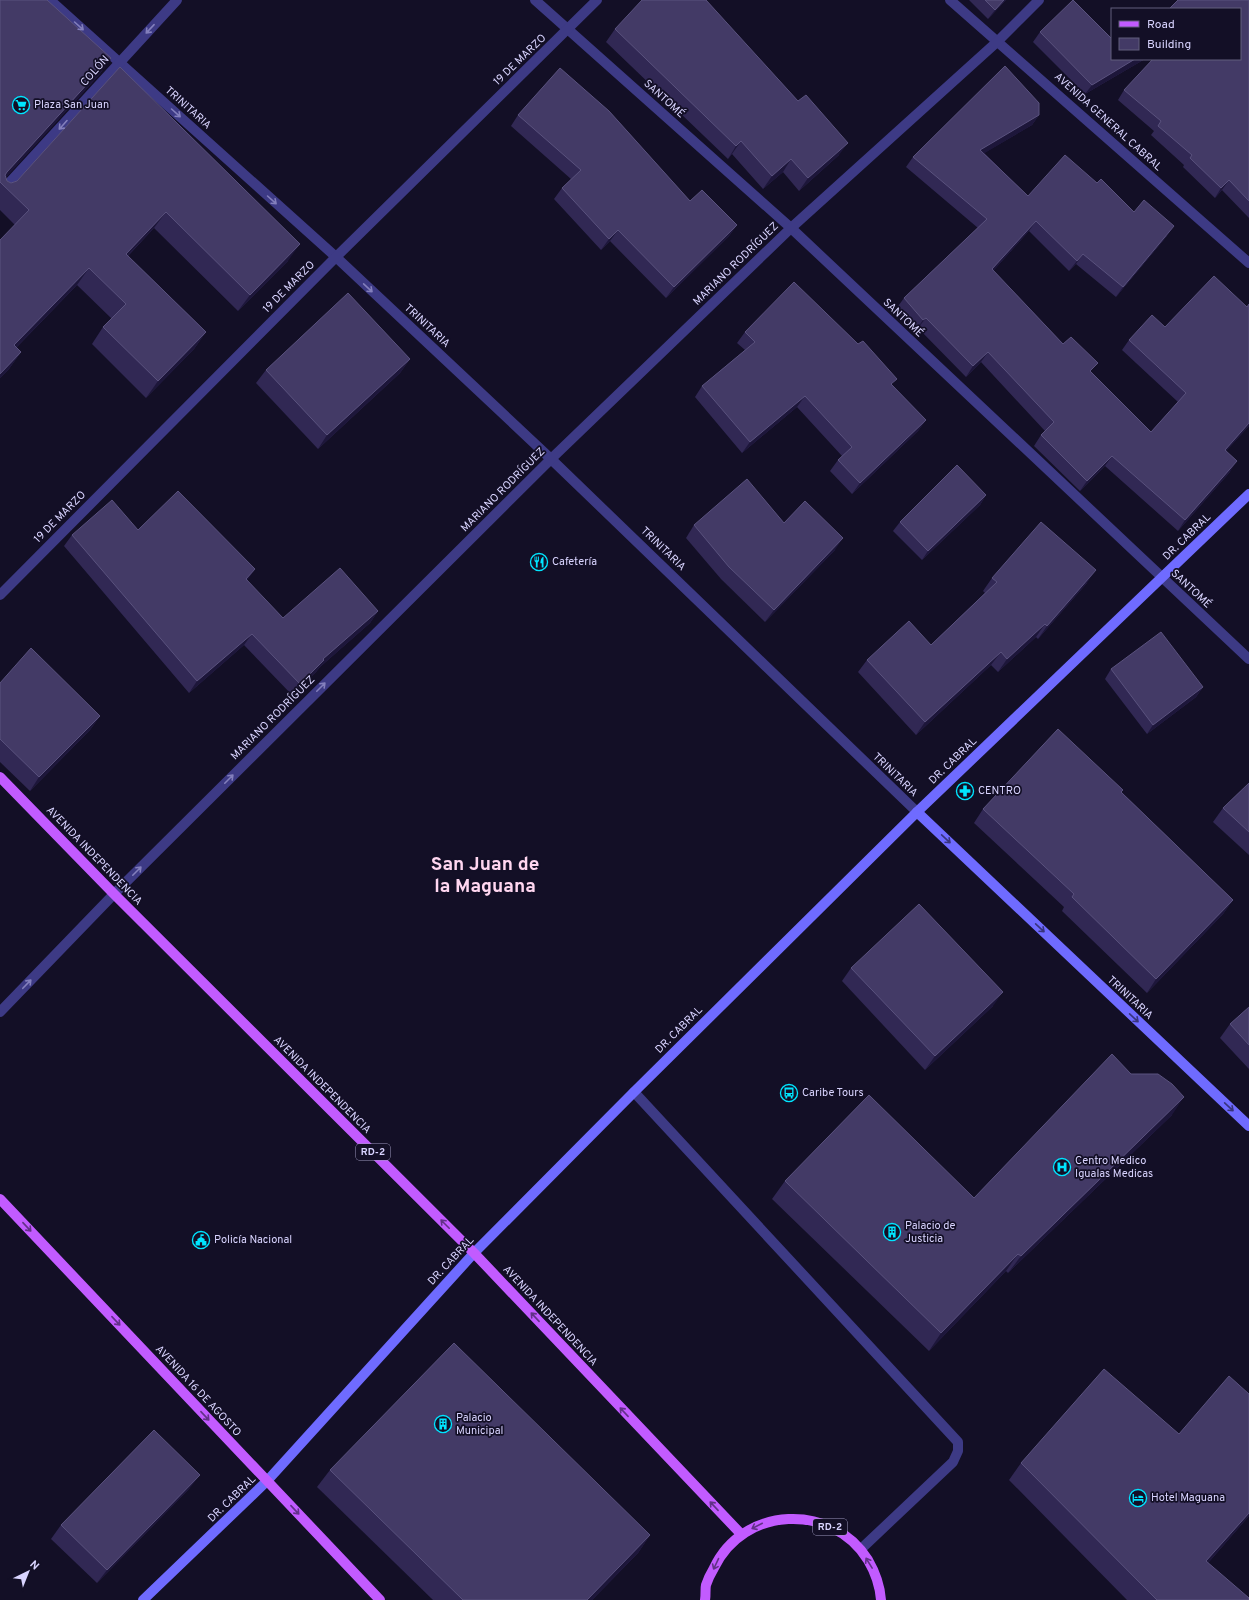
<svg xmlns="http://www.w3.org/2000/svg" width="1249" height="1600" font-family="Overpass,sans-serif">
	<style>
		.lines { fill: none; stroke-linecap: round; stroke-linejoin: round }
		.street { stroke: #3d3a85; stroke-width: 10 }
		.secondary { stroke: #6f6bff; stroke-width: 10 }
		.primary { stroke: #c25bff; stroke-width: 10 }
		.wall { fill: #312854 }
		.shaded-wall { fill: #1d163a }
		.building { fill: #433a66; stroke: #5a527e }
		.oneway { stroke: #837fbc }
		.oneway2 { stroke: #38347d }
		.oneway3 { stroke: #623188 }
		.labels { text-anchor: middle; dominant-baseline: central; stroke-width: 3.5; stroke-linejoin: round; paint-order: stroke }
		.shield { fill: #130f26; stroke: #9e99be; stroke-width: 1 }
		.shield-label { font-size: 10px; font-weight: bold; fill: #d9d4ff }
		.street-label { font-size: 11px; fill: #d9d4ff; stroke: #130f26 }
		.poi-label { font-size: 11px; fill: #d9d4ff; stroke: #130f26; text-anchor: start }
		.town-label { font-size: 19px; font-weight: bold; fill: #ffd6f0; stroke: #130f26 }
	</style>
	<rect width="100%" height="100%" fill="#130f26"/>
	<g class="lines">
		<g class="street">
			<polyline points="50,0 336,257 551,459 917,812"/>
			<polyline points="535,0 791,228 1249,659"/>
			<polyline points="950,0 1249,263"/>
			<polyline points="0,193 177,0"/>
			<polyline points="0,595 336,257 597,0"/>
			<polyline points="0,1012 114,894 551,459 791,228 998,41 1039,0"/>
			<polyline points="634,1092 958,1442 958,1451 953,1462 861,1549"/>
		</g>
		<g class="secondary">
			<polyline points="917,812 1249,1126"/>
			<polyline points="143,1600 267,1481 474,1253 634,1092 917,812 1249,494"/>
		</g>
		<g class="primary">
			<polyline points="0,777 114,894 474,1253 741,1534"/>
			<polyline points="0,1199 380,1600"/>
			<path d="M 705,1600 C 706,1595 705,1589 706,1585 C 708,1579 711,1573 714,1568 C 743,1506 832,1502 868,1560 C 875,1572 880,1586 881,1600"/>
		</g>
	</g>
	<g class="wall">
		<polygon points="0,0 111,58 99,75 6,177 7,181 11,183 17,181 120,67 288,261 238,311 154,228 128,256 206,332 194,349 146,398 92,344 103,327 112,319 77,285 16,348 21,352 9,369 0,378 0,240 15,225 0,210"/>
		<polygon points="969,0 1006,0 988,19"/>
		<polygon points="1249,0 1249,218 1222,190 1215,198 1183,167 1184,165 1151,135 1154,131 1118,100 1124,90"/>
		<polygon points="615,29 839,155 799,191 783,172 763,189 732,154 728,159 606,42"/>
		<polygon points="1040,32 1112,59 1145,59 1085,94 1033,42"/>
		<polygon points="518,115 690,201 737,225 729,236 666,298 610,241 601,250 554,199 562,188 571,179 511,126"/>
		<polygon points="1039,115 1032,125 984,153 1028,196 1097,183 1134,212 1167,236 1116,297 1076,264 1069,271 1029,231 993,271 1063,344 1151,432 1178,402 1122,350 1129,340 1249,426 1226,451 1230,472 1178,531 1105,466 1080,491 1034,446 1041,435 1045,431 981,362 966,377 918,328 916,330 896,309 904,298 978,228 906,167 913,157"/>
		<polygon points="745,332 892,386 926,420 918,431 852,494 830,471 838,460 842,456 797,407 742,453 695,397 702,386 745,350 737,343"/>
		<polygon points="410,359 400,373 318,449 256,383 266,370"/>
		<polygon points="986,495 980,505 922,560 893,531 900,522"/>
		<polygon points="784,523 835,550 765,622 721,579 686,538 694,525"/>
		<polygon points="138,530 247,581 283,618 378,611 370,623 320,667 316,672 292,695 244,645 189,693 64,546 72,535"/>
		<polygon points="992,578 1087,583 1038,639 1036,637 998,672 991,665 916,735 858,672 867,660 931,645 985,593 983,591"/>
		<polygon points="1111,669 1203,687 1196,697 1147,734 1105,679"/>
		<polygon points="0,683 100,716 90,730 30,791 0,762"/>
		<polygon points="1249,783 1249,855 1213,822 1223,808"/>
		<polygon points="1121,792 1233,900 1223,914 1147,993 1062,911 1064,907 974,823 983,809"/>
		<polygon points="851,968 993,1006 925,1070 842,981"/>
		<polygon points="1249,1007 1249,1069 1220,1038 1230,1024"/>
		<polygon points="1131,1074 1172,1115 1008,1273 1006,1271 929,1351 772,1199 785,1181 974,1198"/>
		<polygon points="1249,1394 1249,1516 1208,1563 1249,1600 1127,1600 1009,1480 1021,1463 1179,1434"/>
		<polygon points="330,1470 650,1535 638,1553 592,1600 433,1600 317,1487"/>
		<polygon points="190,1488 97,1583 51,1539 61,1525"/>
	</g>
	<g class="shaded-wall">
		<polygon points="1004,0 1006,0 988,19 995,10"/>
		<polygon points="111,58 99,75 1,183 7,172"/>
		<polygon points="1135,59 1145,59 1085,94 1092,85"/>
		<polygon points="1039,115 1032,125 973,160 980,150"/>
		<polygon points="741,141 732,154 728,159 736,146"/>
		<polygon points="848,143 839,155 799,191 808,178"/>
		<polygon points="791,159 783,172 763,189 772,176"/>
		<polygon points="1229,180 1222,190 1215,198 1221,188"/>
		<polygon points="166,212 154,228 114,270 126,254"/>
		<polygon points="1036,221 1029,231 985,280 992,269"/>
		<polygon points="737,225 729,236 666,298 674,287"/>
		<polygon points="1174,226 1167,236 1116,297 1123,287"/>
		<polygon points="618,230 610,241 601,250 609,239"/>
		<polygon points="300,244 288,261 238,311 250,295"/>
		<polygon points="1083,254 1076,264 1069,271 1077,261"/>
		<polygon points="89,268 77,285 2,362 14,345"/>
		<polygon points="926,318 918,328 916,330 923,320"/>
		<polygon points="206,332 194,349 146,398 158,381"/>
		<polygon points="21,352 9,369 0,378 0,374"/>
		<polygon points="988,352 981,362 966,377 973,366"/>
		<polygon points="410,359 400,373 318,449 327,435"/>
		<polygon points="805,396 797,407 742,453 750,442"/>
		<polygon points="926,420 918,431 852,494 860,483"/>
		<polygon points="1249,423 1249,426 1218,460 1225,450"/>
		<polygon points="1112,456 1105,466 1080,491 1087,481"/>
		<polygon points="1237,461 1230,472 1178,531 1185,520"/>
		<polygon points="986,495 980,505 922,560 928,551"/>
		<polygon points="843,538 835,550 765,622 774,610"/>
		<polygon points="255,569 247,581 246,579"/>
		<polygon points="1096,570 1087,583 1038,639 1047,626"/>
		<polygon points="378,611 370,623 320,667 316,672 292,695 300,684 323,659"/>
		<polygon points="1045,624 1036,637 998,672 1007,659"/>
		<polygon points="252,634 244,645 189,693 197,681"/>
		<polygon points="1001,652 991,665 916,735 925,722"/>
		<polygon points="1203,687 1196,697 1147,734 1153,725"/>
		<polygon points="100,716 90,730 30,791 39,777"/>
		<polygon points="1233,900 1223,914 1147,993 1156,979"/>
		<polygon points="1003,992 993,1006 925,1070 935,1056"/>
		<polygon points="1184,1097 1172,1115 1008,1273 1021,1256"/>
		<polygon points="1018,1254 1006,1271 929,1351 941,1333"/>
		<polygon points="200,1475 190,1488 97,1583 107,1570"/>
		<polygon points="1249,1513 1249,1516 1194,1579 1206,1561"/>
		<polygon points="650,1535 638,1553 592,1600 587,1600"/>
	</g>
	<g class="building">
		<polygon points="0,0 47,0 111,58 7,172 5,175 7,181 11,183 17,181 120,67 300,244 250,295 166,212 126,254 206,332 158,381 103,327 126,304 89,268 14,345 21,352 0,374 0,240 29,210 0,182"/>
		<polygon points="642,0 706,0 798,101 806,95 848,143 808,178 791,159 772,176 741,141 736,146 615,29"/>
		<polygon points="985,0 1004,0 995,10"/>
		<polygon points="1073,0 1112,39 1112,59 1135,59 1092,85 1040,32"/>
		<polygon points="1178,0 1249,0 1249,201 1229,180 1221,188 1190,158 1192,155 1158,126 1161,121 1124,90 1153,59 1240,59 1240,9 1169,9"/>
		<polygon points="1005,66 1039,103 1039,115 980,150 1028,196 1065,155 1097,183 1101,179 1134,212 1144,200 1174,226 1123,287 1083,254 1077,261 1036,221 992,269 1063,344 1071,337 1098,363 1090,371 1151,432 1186,393 1129,340 1152,315 1165,327 1214,276 1247,307 1249,304 1249,423 1225,450 1237,461 1185,520 1112,456 1087,481 1041,435 1054,422 988,352 973,366 926,318 923,320 904,298 987,219 913,157"/>
		<polygon points="560,68 609,111 690,201 702,190 737,225 674,287 618,230 609,239 562,188 581,170 518,115"/>
		<polygon points="794,282 858,344 863,341 897,379 891,384 926,420 860,483 838,460 852,447 805,396 750,442 702,386 755,342 745,332"/>
		<polygon points="348,293 410,359 327,435 266,370"/>
		<polygon points="957,465 986,495 928,551 900,522"/>
		<polygon points="747,479 784,523 805,501 843,538 774,610 729,567 694,525"/>
		<polygon points="178,491 255,569 246,579 283,618 340,568 378,611 323,659 324,660 300,684 252,634 197,681 72,535 112,500 138,530"/>
		<polygon points="1041,522 1096,570 1047,626 1045,624 1007,659 1001,652 925,722 867,660 909,621 931,645 997,582 992,578"/>
		<polygon points="1161,632 1203,687 1153,725 1111,669"/>
		<polygon points="31,648 100,716 39,777 0,739 0,683"/>
		<polygon points="1058,729 1123,790 1121,792 1233,900 1156,979 1072,897 1074,894 983,809"/>
		<polygon points="1249,783 1249,832 1223,808"/>
		<polygon points="919,904 1003,992 935,1056 851,968"/>
		<polygon points="1249,1007 1249,1045 1230,1024"/>
		<polygon points="1112,1054 1131,1074 1158,1074 1172,1084 1184,1097 1021,1256 1018,1254 941,1333 785,1181 869,1095 974,1198"/>
		<polygon points="454,1343 650,1535 587,1600 463,1600 330,1470"/>
		<polygon points="1104,1369 1179,1434 1229,1376 1249,1394 1249,1513 1206,1561 1249,1598 1249,1600 1157,1600 1021,1463"/>
		<polygon points="154,1430 200,1475 107,1570 61,1525"/>
	</g>
	<defs><path id="oneway-shaft" d="M-6 0H5M1.5-3L5.5 0L1.5 3" fill="none" stroke-width="1.6" stroke-linecap="round" stroke-linejoin="round"/></defs>
	<g class="oneway">
		<use href="#oneway-shaft" transform="translate(79 26) rotate(42)"/>
		<use href="#oneway-shaft" transform="translate(150 29) rotate(133)"/>
		<use href="#oneway-shaft" transform="translate(176 113) rotate(42)"/>
		<use href="#oneway-shaft" transform="translate(63 125) rotate(132)"/>
		<use href="#oneway-shaft" transform="translate(272 200) rotate(42)"/>
		<use href="#oneway-shaft" transform="translate(368 288) rotate(43)"/>
		<use href="#oneway-shaft" transform="translate(321 687) rotate(-45)"/>
		<use href="#oneway-shaft" transform="translate(229 779) rotate(-45)"/>
		<use href="#oneway-shaft" transform="translate(137 871) rotate(-45)"/>
		<use href="#oneway-shaft" transform="translate(27 984) rotate(-46)"/>
	</g>
	<g class="oneway2">
		<use href="#oneway-shaft" transform="translate(946 839) rotate(43)"/>
		<use href="#oneway-shaft" transform="translate(1040 928) rotate(43)"/>
		<use href="#oneway-shaft" transform="translate(1134 1018) rotate(43)"/>
		<use href="#oneway-shaft" transform="translate(1229 1107) rotate(43)"/>
	</g>
	<g class="oneway3">
		<use href="#oneway-shaft" transform="translate(445 1224) rotate(-135)"/>
		<use href="#oneway-shaft" transform="translate(27 1227) rotate(47)"/>
		<use href="#oneway-shaft" transform="translate(535 1317) rotate(-133)"/>
		<use href="#oneway-shaft" transform="translate(116 1321) rotate(47)"/>
		<use href="#oneway-shaft" transform="translate(624 1412) rotate(-133)"/>
		<use href="#oneway-shaft" transform="translate(205 1416) rotate(47)"/>
		<use href="#oneway-shaft" transform="translate(714 1506) rotate(-133)"/>
		<use href="#oneway-shaft" transform="translate(295 1510) rotate(47)"/>
		<use href="#oneway-shaft" transform="translate(757 1526) rotate(153)"/>
		<use href="#oneway-shaft" transform="translate(869 1563) rotate(-122)"/>
		<use href="#oneway-shaft" transform="translate(716 1564) rotate(115)"/>
	</g>
	<defs>
		<g id="supermarket-ring" transform="scale(0.9)"><circle r="9.5" fill="#130f26" stroke="#00e5ff" stroke-width="1.5"/><path d="M-6-5.5h2.5l.6 2H6L4.5 2H-2.5L-4.4-4H-6ZM-1.5 3.2a1.3 1.3 0 1 0 .1 0ZM3 3.2a1.3 1.3 0 1 0 .1 0Z" fill="#00e5ff"/></g>
		<g id="restaurant-ring" transform="scale(0.9)"><circle r="9.5" fill="#130f26" stroke="#00e5ff" stroke-width="1.5"/><path d="M-5-6h1v4h1v-4h1v4h1v-4h1v5L-1.5 .5V6h-2V.5L-5-1ZM5-6V6H3V1.5H1.5Q1.5-4 5-6Z" fill="#00e5ff"/></g>
		<g id="pharmacy-ring" transform="scale(0.9)"><circle r="9.5" fill="#130f26" stroke="#00e5ff" stroke-width="1.5"/><path d="M-2-6h4v4h4v4h-4v4h-4v-4h-4v-4h4Z" fill="#00e5ff"/></g>
		<g id="bus-ring" transform="scale(0.9)"><circle r="9.5" fill="#130f26" stroke="#00e5ff" stroke-width="1.5"/><path d="M-5-6H5V4H4V6H2V4H-2V6H-4V4H-5ZM-3.5-4V0h7V-4ZM-3.5 1.2v1.5H-2V1.2ZM2 1.2v1.5H3.5V1.2Z" fill="#00e5ff"/></g>
		<g id="hospital-ring" transform="scale(0.9)"><circle r="9.5" fill="#130f26" stroke="#00e5ff" stroke-width="1.5"/><path d="M-5-5h3v3.5h4V-5h3V5h-3V1.5h-4V5h-3Z" fill="#00e5ff"/></g>
		<g id="building-ring" transform="scale(0.9)"><circle r="9.5" fill="#130f26" stroke="#00e5ff" stroke-width="1.5"/><path d="M-4-6H4V6H1V3H-1V6H-4ZM-2.5-4.3h1.7v1.8h-1.7ZM.8-4.3h1.7v1.8H.8ZM-2.5-1h1.7V.8h-1.7ZM.8-1h1.7V.8H.8Z" fill="#00e5ff"/></g>
		<g id="civic-ring" transform="scale(0.9)"><circle r="9.5" fill="#130f26" stroke="#00e5ff" stroke-width="1.5"/><path d="M-.6-6.5H3V-4.5H.6V-3L4-1V1h2V6H-6V1h2V-1L-.6-3ZM-1.2 2.5V6h2.4V2.5Z" fill="#00e5ff"/></g>
		<g id="hotel-ring" transform="scale(0.9)"><circle r="9.5" fill="#130f26" stroke="#00e5ff" stroke-width="1.5"/><path d="M-6-4.5h1.5V1H6V5H4.5V3h-9V5H-6ZM-4 0a1.8 1.8 0 1 1 3.6 0ZM.5 0V-2.5h3Q6-2.5 6 0Z" fill="#00e5ff"/></g>
	</defs>
	<g fill-rule="evenodd">
		<use href="#supermarket-ring" x="21" y="105"/>
		<use href="#restaurant-ring" x="539" y="562"/>
		<use href="#pharmacy-ring" x="965" y="791"/>
		<use href="#bus-ring" x="789" y="1093"/>
		<use href="#hospital-ring" x="1062" y="1167"/>
		<use href="#building-ring" x="892" y="1232"/>
		<use href="#civic-ring" x="201" y="1240"/>
		<use href="#building-ring" x="443" y="1424"/>
		<use href="#hotel-ring" x="1138" y="1498"/>
	</g>
	<g class="labels">
		<g class="shield">
			<rect x="356" y="1144" width="34" height="16" rx="3"/>
			<rect x="813" y="1519" width="34" height="16" rx="3"/>
		</g>
		<g class="shield-label">
			<text x="373" y="1152">RD-2</text>
			<text x="830" y="1527">RD-2</text>
		</g>
		<g class="street-label">
			<text transform="translate(520 60) rotate(-44)">19 DE MARZO</text>
			<text transform="translate(95 71) rotate(-48)">COLÓN</text>
			<text transform="translate(664 99) rotate(42)">SANTOMÉ</text>
			<text transform="translate(188 108) rotate(42)">TRINITARIA</text>
			<text transform="translate(1108 122) rotate(42)">AVENIDA GENERAL CABRAL</text>
			<text transform="translate(736 264) rotate(-44)">MARIANO RODRÍGUEZ</text>
			<text transform="translate(289 287) rotate(-45)">19 DE MARZO</text>
			<text transform="translate(903 318) rotate(43)">SANTOMÉ</text>
			<text transform="translate(427 326) rotate(43)">TRINITARIA</text>
			<text transform="translate(503 490) rotate(-45)">MARIANO RODRÍGUEZ</text>
			<text transform="translate(60 517) rotate(-45)">19 DE MARZO</text>
			<text transform="translate(1187 537) rotate(-44)">DR. CABRAL</text>
			<text transform="translate(663 549) rotate(44)">TRINITARIA</text>
			<text transform="translate(1191 589) rotate(43)">SANTOMÉ</text>
			<text transform="translate(273 718) rotate(-45)">MARIANO RODRÍGUEZ</text>
			<text transform="translate(953 761) rotate(-44)">DR. CABRAL</text>
			<text transform="translate(895 775) rotate(44)">TRINITARIA</text>
			<text transform="translate(94 856) rotate(46)">AVENIDA INDEPENDENCIA</text>
			<text transform="translate(1130 998) rotate(43)">TRINITARIA</text>
			<text transform="translate(679 1030) rotate(-45)">DR. CABRAL</text>
			<text transform="translate(322 1085) rotate(45)">AVENIDA INDEPENDENCIA</text>
			<text transform="translate(451 1261) rotate(-47)">DR. CABRAL</text>
			<text transform="translate(550 1316) rotate(47)">AVENIDA INDEPENDENCIA</text>
			<text transform="translate(198 1391) rotate(47)">AVENIDA 16 DE AGOSTO</text>
			<text transform="translate(232 1499) rotate(-44)">DR. CABRAL</text>
		</g>
		<g class="poi-label">
			<text x="34" y="105">Plaza San Juan</text>
			<text x="552" y="562">Cafetería</text>
			<text x="978" y="791">CENTRO</text>
			<text x="802" y="1093">Caribe Tours</text>
			<text x="1075" y="1161">Centro Medico<tspan x="1075" dy="13">Igualas Medicas</tspan></text>
			<text x="905" y="1226">Palacio de<tspan x="905" dy="13">Justicia</tspan></text>
			<text x="214" y="1240">Policía Nacional</text>
			<text x="456" y="1418">Palacio<tspan x="456" dy="13">Municipal</tspan></text>
			<text x="1151" y="1498">Hotel Maguana</text>
		</g>
		<g class="town-label">
			<text x="485" y="865">San Juan de<tspan x="485" dy="22">la Maguana</tspan></text>
		</g>
	</g>
	<rect x="1111" y="8" width="130" height="52" fill="#130f26" stroke="#625e7d"/>
	<rect x="1119" y="21" width="20" height="6" fill="#c25bff" stroke="#625e7d"/>
	<text x="1147" y="28" font-size="12" fill="#d9d4ff">Road</text>
	<rect x="1119" y="38" width="20" height="12" fill="#433a66" stroke="#625e7d"/>
	<text x="1147" y="48" font-size="12" fill="#d9d4ff">Building</text>
	<g transform="translate(28 1572) rotate(43)" stroke="#130f26" stroke-width="3" paint-order="stroke">
	<path d="M0-3L7 15L0 10L-7 15Z" fill="#d9d4ff"/>
	<text y="-6" font-size="11" font-weight="bold" text-anchor="middle" fill="#d9d4ff">N</text>
	</g>
</svg>
